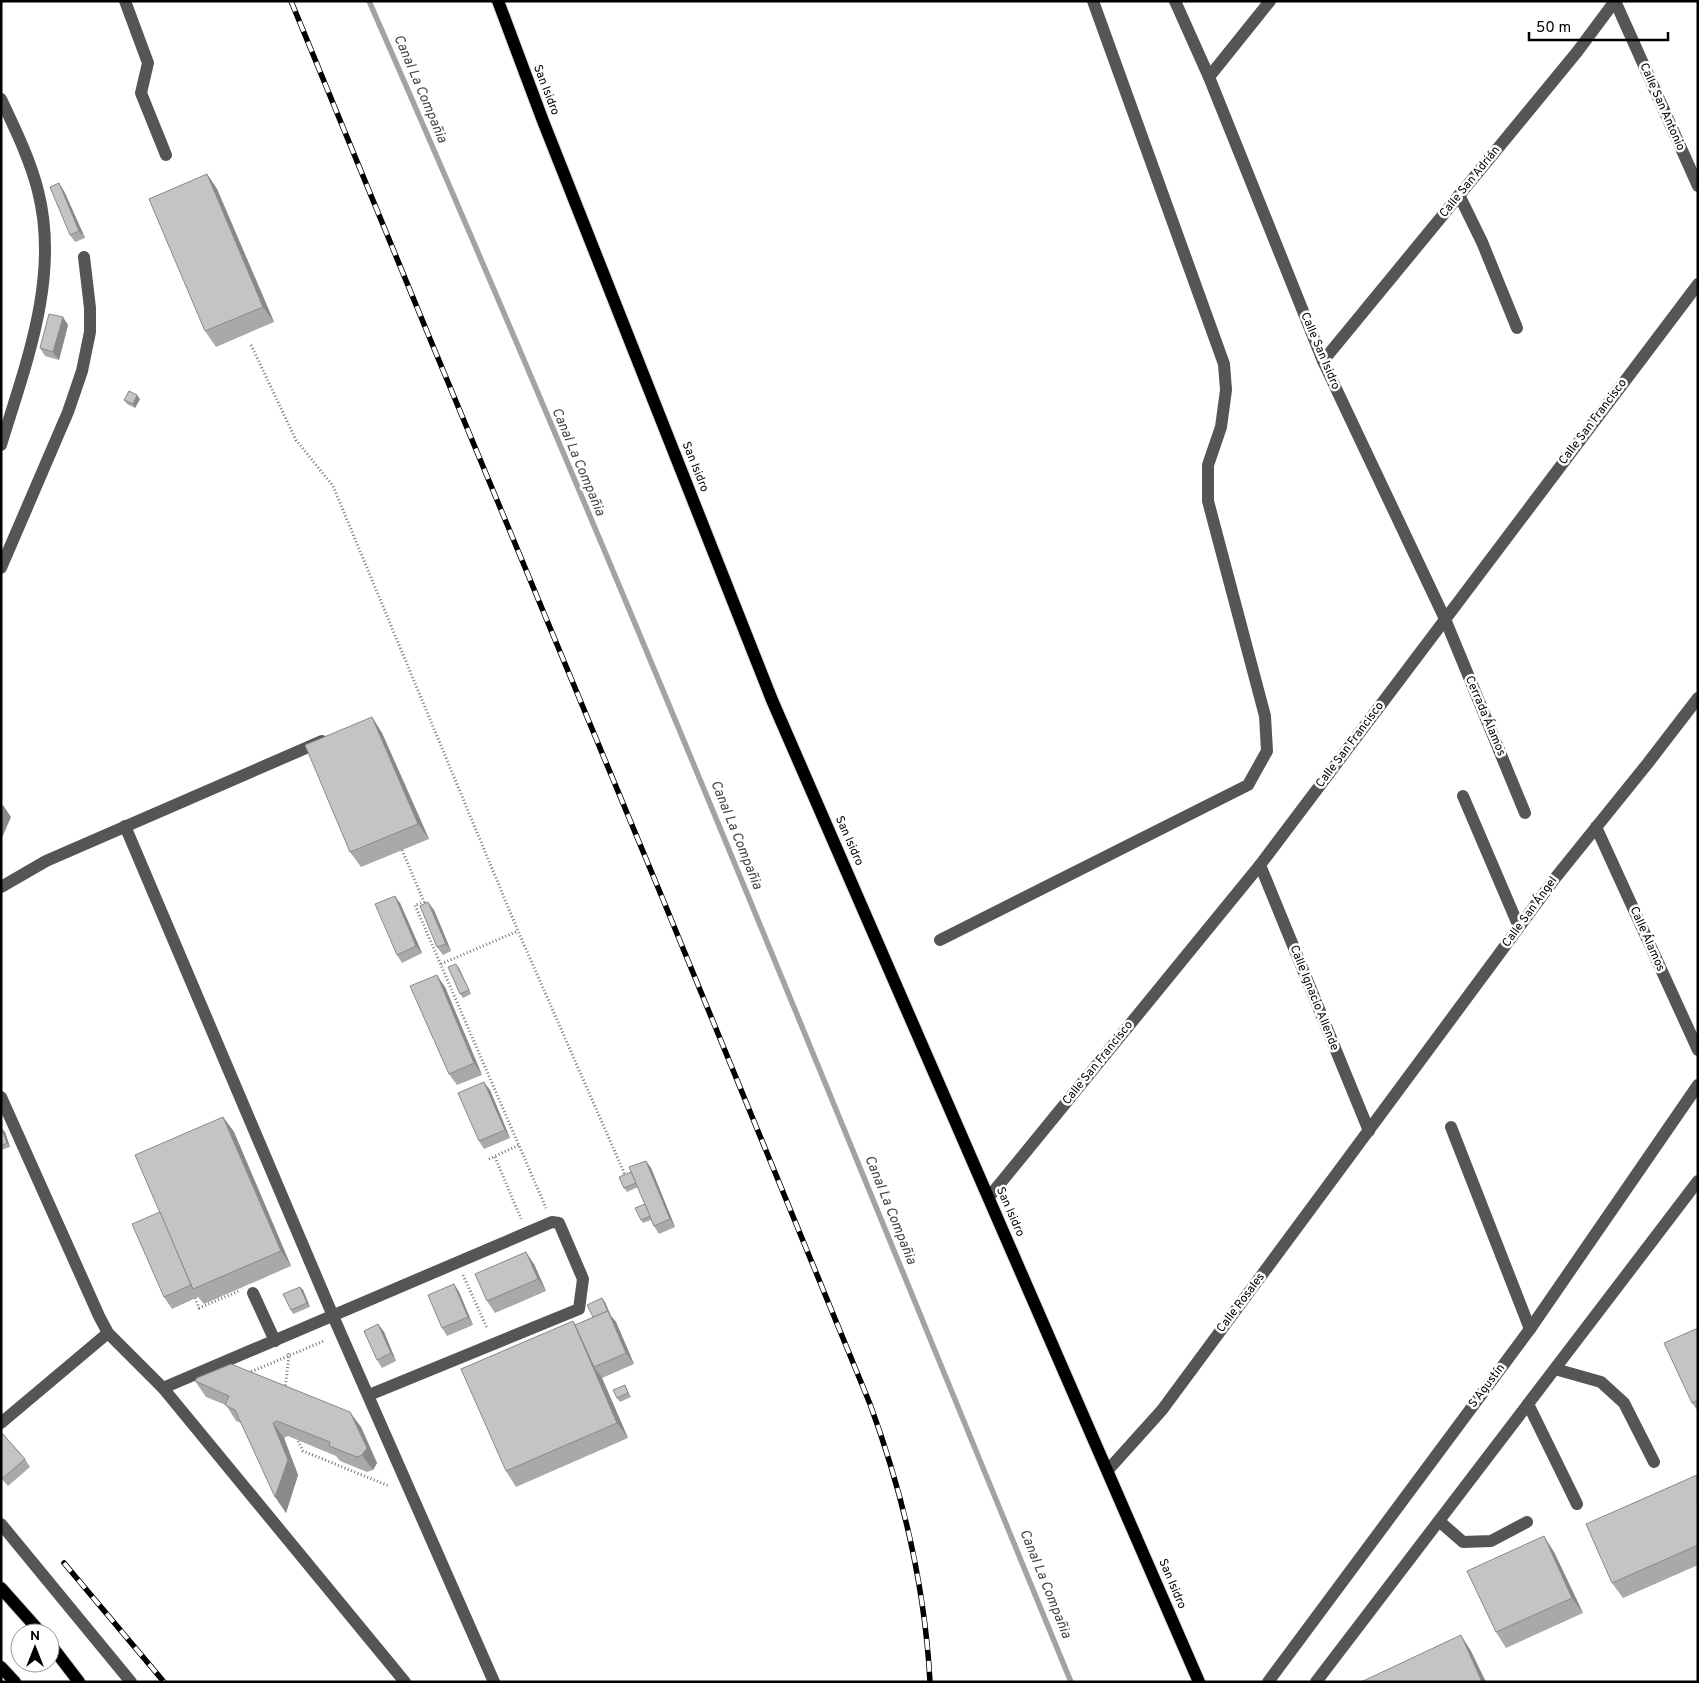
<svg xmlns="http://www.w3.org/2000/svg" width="1699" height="1683" font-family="Overpass,sans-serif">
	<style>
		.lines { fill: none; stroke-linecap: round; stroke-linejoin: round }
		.stream { stroke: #a3a3a3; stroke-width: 5.5 }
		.major-casing { stroke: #dbdbdb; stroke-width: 14 }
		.path { stroke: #777; stroke-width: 3; stroke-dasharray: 1 2.5; stroke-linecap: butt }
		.minor { stroke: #555; stroke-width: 12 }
		.major { stroke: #000; stroke-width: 12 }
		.rail-casing { stroke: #000; stroke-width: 5.5 }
		.rail { stroke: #fff; stroke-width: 4; stroke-dasharray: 11; stroke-linecap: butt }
		.wall { fill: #a9a9a9 }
		.shaded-wall { fill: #898989 }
		.building { fill: #c4c4c4; stroke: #898989 }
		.labels { text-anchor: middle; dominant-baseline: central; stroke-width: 5; stroke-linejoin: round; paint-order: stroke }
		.street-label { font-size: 12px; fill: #000; stroke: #fff }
		.water-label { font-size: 14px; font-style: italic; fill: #444; stroke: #fff }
	</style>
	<rect width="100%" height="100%" fill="#fff"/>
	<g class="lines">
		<path class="stream" d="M 369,1 C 613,557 840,1121 1071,1682"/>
		<g class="major-casing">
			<g id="major">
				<polyline points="498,1 543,121 772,700 1199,1682"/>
				<polyline points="1,1588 41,1633"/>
				<polyline points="50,1644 79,1682"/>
				<polyline points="1,1667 15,1682"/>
			</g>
		</g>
		<g class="path">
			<polyline points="251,345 296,440 333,486 518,931 626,1177"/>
			<polyline points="402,850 424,902 415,905 546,1208"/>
			<polyline points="441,964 518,931"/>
			<polyline points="495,1157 521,1219"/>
			<polyline points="489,1159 519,1145"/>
			<polyline points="463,1275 487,1328"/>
			<polyline points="195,1298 199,1308 239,1291"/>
			<polyline points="248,1373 324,1341"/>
			<polyline points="285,1389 289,1356 287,1352"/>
			<polyline points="298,1441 303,1451 389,1486"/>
		</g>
		<g class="minor">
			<polyline points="125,1 148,63 141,93 166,155"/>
			<polyline points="1175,1 1209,77 1323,361 1445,619 1525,813"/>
			<polyline points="1615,1 1698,186"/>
			<polyline points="1209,77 1270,1"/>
			<path d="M 1,99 C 15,129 30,159 38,191 C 60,277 26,363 1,445"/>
			<polyline points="1459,195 1482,242 1517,328"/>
			<polyline points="1323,361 1577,52 1615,1"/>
			<polyline points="1,568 68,412 82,371 90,332 90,308 84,257"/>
			<polyline points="1463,796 1519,927"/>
			<polyline points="125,826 333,1316 494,1682"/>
			<polyline points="1596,827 1698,1050"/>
			<polyline points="1260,865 1369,1131"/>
			<polyline points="1,887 46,861 322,741"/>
			<polyline points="940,940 1248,785 1267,751 1265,716 1208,501 1208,465 1221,427 1226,390 1224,364 1093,1"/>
			<polyline points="1,1097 99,1316 108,1333 163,1388"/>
			<polyline points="1451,1127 1530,1329"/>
			<polyline points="989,1197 1260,865 1698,284"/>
			<polyline points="253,1293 275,1341"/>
			<polyline points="1555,1369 1601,1382 1624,1403 1654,1462"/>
			<polyline points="369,1395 579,1309 583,1279 559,1223 552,1222 163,1388 405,1682"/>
			<polyline points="1528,1404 1577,1504"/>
			<polyline points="1,1423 108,1333"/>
			<polyline points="1108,1470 1162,1410 1556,877 1648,763 1698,698"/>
			<polyline points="1439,1521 1463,1542 1491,1541 1527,1522"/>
			<polyline points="1,1524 131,1682"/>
			<polyline points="1268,1682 1530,1329 1698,1085"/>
			<polyline points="1316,1682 1698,1181"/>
		</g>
		<use href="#major" class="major"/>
		<g class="rail-casing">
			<g id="rail">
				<path d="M 291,1 L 428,334 L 664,902 L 870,1404 C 903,1494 925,1586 930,1682"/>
				<polyline points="64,1563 164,1682"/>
			</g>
		</g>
		<use href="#rail" class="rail"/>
	</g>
	<g class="wall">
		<polygon points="207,174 217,189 274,322 216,347 205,331"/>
		<polygon points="64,191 85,238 75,242 70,235"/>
		<polygon points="68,325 59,360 45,356 40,348"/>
		<polygon points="140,399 135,408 127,404 124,400"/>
		<polygon points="372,717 382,733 429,839 361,867 350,852"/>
		<polygon points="400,903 422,953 402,963 397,955"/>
		<polygon points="434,910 451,951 443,955 437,947"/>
		<polygon points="459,968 471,994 463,998 460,994"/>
		<polygon points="445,987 482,1075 457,1085 449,1074"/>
		<polygon points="490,1090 510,1138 484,1149 479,1141"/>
		<polygon points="223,1117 234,1132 291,1266 204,1304 198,1297 172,1309 164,1297 160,1212"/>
		<polygon points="1,1129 5,1132 10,1147 1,1150"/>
		<polygon points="646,1161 651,1168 675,1227 659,1234 654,1226 651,1220 643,1223 641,1220 645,1204 638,1187 627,1192 624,1188 631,1172"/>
		<polygon points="534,1264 546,1291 495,1313 487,1301"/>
		<polygon points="454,1284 459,1292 473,1325 447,1336 442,1328"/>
		<polygon points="300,1287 303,1290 310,1307 293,1314 291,1310"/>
		<polygon points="605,1302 611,1316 616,1322 634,1364 602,1378 628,1438 516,1487 506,1471 575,1325 593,1317"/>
		<polygon points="378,1324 384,1332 396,1361 382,1368 377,1360"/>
		<polygon points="1698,1328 1698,1411 1692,1403"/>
		<polygon points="195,1381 361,1427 377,1463 373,1470 367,1472 340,1461 336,1456 288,1436 284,1438 298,1475 286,1513 241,1423 236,1421 226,1405 206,1397"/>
		<polygon points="625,1385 631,1397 620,1402 617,1398"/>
		<polygon points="1,1432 25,1459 30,1467 8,1486 1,1478"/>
		<polygon points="1698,1476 1698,1565 1623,1598 1612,1583"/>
		<polygon points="1554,1552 1583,1613 1506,1648 1496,1632"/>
	</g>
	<g class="shaded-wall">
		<polygon points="207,174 217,189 274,322 263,307"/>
		<polygon points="59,183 64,191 85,238 79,231"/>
		<polygon points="63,317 68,325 59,360 53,352"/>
		<polygon points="137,395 140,399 135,408 133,404"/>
		<polygon points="372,717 382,733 429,839 418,824"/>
		<polygon points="3,805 11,817 1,840 1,809"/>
		<polygon points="395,896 400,903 422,953 416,946"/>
		<polygon points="428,902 434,910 451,951 446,944"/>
		<polygon points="456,964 459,968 471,994"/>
		<polygon points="437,975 445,987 482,1075 474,1063"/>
		<polygon points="484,1082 490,1090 510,1138 505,1130"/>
		<polygon points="223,1117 234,1132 291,1266 281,1251"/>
		<polygon points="2,1129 5,1132 10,1147 7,1143"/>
		<polygon points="646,1161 651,1168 675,1227 670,1219"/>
		<polygon points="526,1252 534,1264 546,1291 538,1279"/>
		<polygon points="454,1284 459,1292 473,1325 468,1317"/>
		<polygon points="300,1287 303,1290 310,1307 307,1303"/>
		<polygon points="602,1298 605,1302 611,1316 616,1322 634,1364 626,1353"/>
		<polygon points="573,1321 584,1336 594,1367 602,1378 628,1438 617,1423"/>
		<polygon points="378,1324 384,1332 396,1361 391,1353"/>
		<polygon points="350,1412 361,1427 377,1463 373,1470 362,1455"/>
		<polygon points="273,1423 284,1438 298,1475 286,1513 275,1497"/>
		<polygon points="1544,1536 1554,1552 1583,1613 1572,1598"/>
		<polygon points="1461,1635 1471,1651 1486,1682 1482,1682"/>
	</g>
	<g class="building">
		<polygon points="207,174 263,307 205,331 149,199"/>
		<polygon points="59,183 79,231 70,235 50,187"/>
		<polygon points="49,314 63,317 53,352 40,348"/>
		<polygon points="129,391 137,395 133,404 124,400"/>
		<polygon points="372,717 418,824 350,852 305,745"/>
		<polygon points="395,896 416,946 397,955 375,904"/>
		<polygon points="428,902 446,944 437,947 420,906"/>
		<polygon points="456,964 469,990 460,994 448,967"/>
		<polygon points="437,975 474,1063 449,1074 410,986"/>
		<polygon points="484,1082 505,1130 479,1141 458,1093"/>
		<polygon points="223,1117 281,1251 193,1289 135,1155"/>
		<polygon points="1,1129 2,1129 7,1143 1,1146"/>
		<polygon points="646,1161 670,1219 654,1226 629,1167"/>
		<polygon points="631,1172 636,1183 624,1188 619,1177"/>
		<polygon points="645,1204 650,1216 641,1220 635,1208"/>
		<polygon points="160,1212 191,1285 164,1297 132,1224"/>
		<polygon points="526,1252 538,1279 487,1301 475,1274"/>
		<polygon points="454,1284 468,1317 442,1328 428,1295"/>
		<polygon points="300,1287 307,1303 291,1310 283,1294"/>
		<polygon points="602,1298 608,1312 608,1311 593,1317 587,1305"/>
		<polygon points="608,1311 626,1353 594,1367 575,1325"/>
		<polygon points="573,1321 617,1423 506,1471 461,1369"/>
		<polygon points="378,1324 391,1353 377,1360 364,1331"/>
		<polygon points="1698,1328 1698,1400 1692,1403 1664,1343"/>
		<polygon points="231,1364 350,1412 367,1448 362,1455 357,1457 329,1446 330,1442 277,1421 273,1423 288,1460 275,1497 235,1410 225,1405 229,1396 195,1381 197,1378"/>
		<polygon points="625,1385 628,1393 617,1398 613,1390"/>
		<polygon points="1,1432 25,1459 3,1478 1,1477"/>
		<polygon points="1697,1475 1698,1545 1612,1583 1586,1524"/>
		<polygon points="1544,1536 1572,1598 1496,1632 1467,1571"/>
		<polygon points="1461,1635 1482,1682 1361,1682"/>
	</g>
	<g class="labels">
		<g class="street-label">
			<text transform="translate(546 90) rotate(69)">San Isidro</text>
			<text transform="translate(1662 107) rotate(66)">Calle San Antonio</text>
			<text transform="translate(1470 182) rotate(-51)">Calle San Adrián</text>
			<text transform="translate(1320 351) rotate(67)">Calle San Isidro</text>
			<text transform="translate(1593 422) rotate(-53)">Calle San Francisco</text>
			<text transform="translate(695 467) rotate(68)">San Isidro</text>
			<text transform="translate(1485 716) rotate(67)">Cerrada Álamos</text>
			<text transform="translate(1350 745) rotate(-53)">Calle San Francisco</text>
			<text transform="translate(849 841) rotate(66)">San Isidro</text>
			<text transform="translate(1530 912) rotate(-54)">Calle San Ángel</text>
			<text transform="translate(1647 939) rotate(66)">Calle Álamos</text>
			<text transform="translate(1314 998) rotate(68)">Calle Ignacio Allende</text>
			<text transform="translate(1098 1063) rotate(-51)">Calle San Francisco</text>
			<text transform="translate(1010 1212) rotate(66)">San Isidro</text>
			<text transform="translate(1241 1303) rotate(-53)">Calle Rosales</text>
			<text transform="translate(1487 1386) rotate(-53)">S Agustín</text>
			<text transform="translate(1172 1584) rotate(67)">San Isidro</text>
		</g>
		<g class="water-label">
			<text transform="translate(420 89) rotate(67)">Canal La Compañia</text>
			<text transform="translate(578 462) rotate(67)">Canal La Compañia</text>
			<text transform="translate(736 835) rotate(68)">Canal La Compañia</text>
			<text transform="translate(890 1210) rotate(68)">Canal La Compañia</text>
			<text transform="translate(1045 1584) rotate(68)">Canal La Compañia</text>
		</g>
	</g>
	<rect width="1699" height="1683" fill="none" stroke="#000000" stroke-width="5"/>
	<g transform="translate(35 1648)"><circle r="24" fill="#ffffff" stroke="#999999"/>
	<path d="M0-4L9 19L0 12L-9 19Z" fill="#000000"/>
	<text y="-8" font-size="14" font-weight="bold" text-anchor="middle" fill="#000000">N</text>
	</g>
	<path d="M1529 32v8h139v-8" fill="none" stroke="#000000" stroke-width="2.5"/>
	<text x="1536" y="32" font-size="15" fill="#000000" stroke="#ffffff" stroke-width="4" paint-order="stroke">50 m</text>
</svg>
